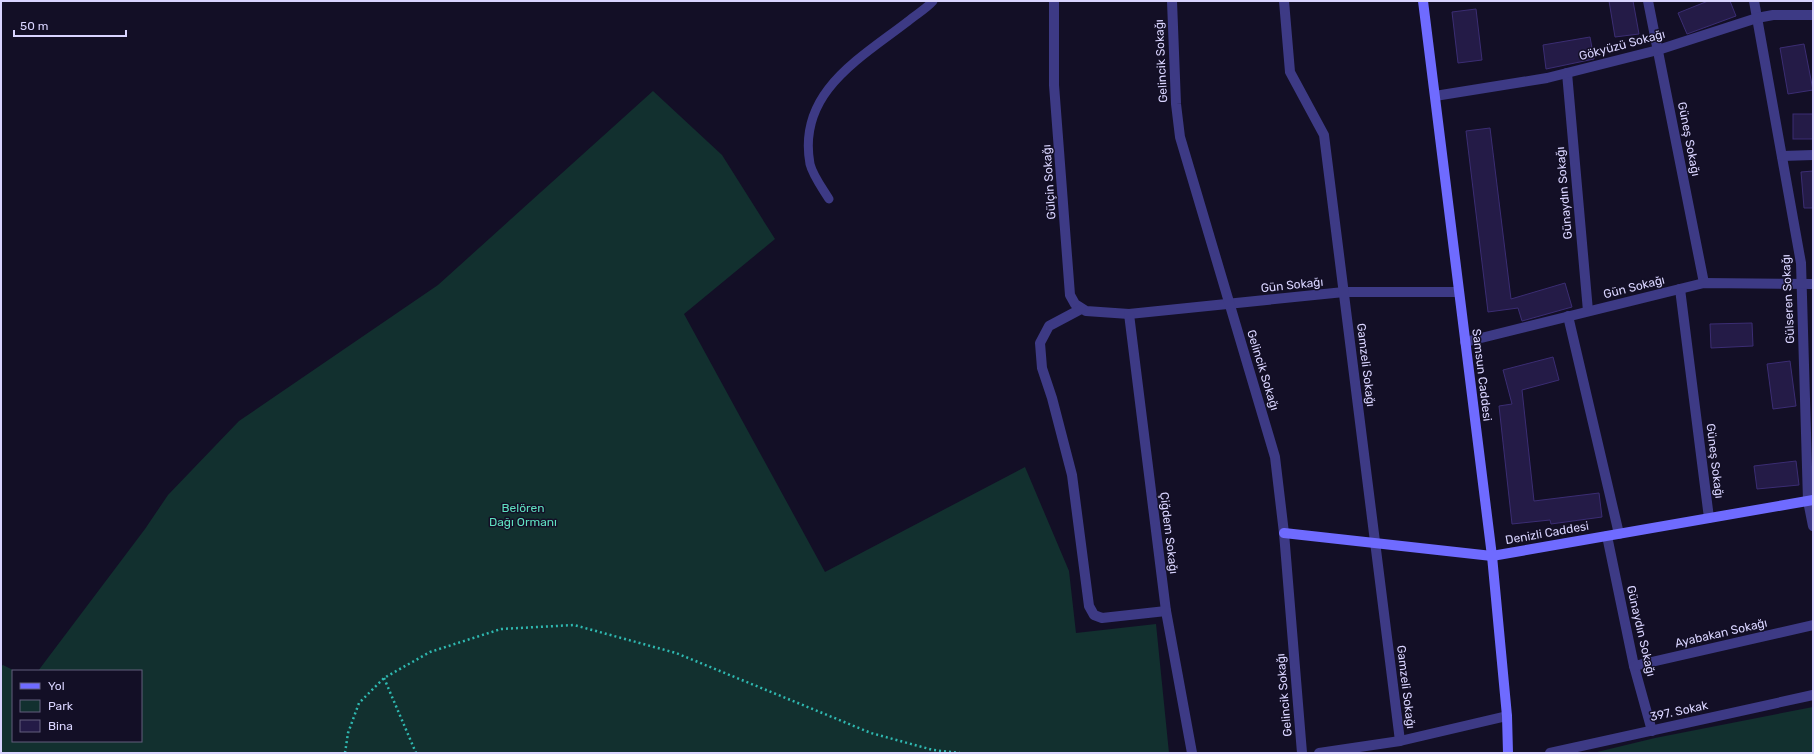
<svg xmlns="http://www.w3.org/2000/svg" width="1814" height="754" font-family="Rubik,sans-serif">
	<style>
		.green { fill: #12302f }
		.building { fill: #241b47; stroke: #3b2d73 }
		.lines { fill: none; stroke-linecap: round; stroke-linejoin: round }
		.path { stroke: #2fb8b0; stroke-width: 2.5; stroke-dasharray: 2 3; stroke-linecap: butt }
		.lane { stroke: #3d3a85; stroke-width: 9 }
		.street { stroke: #3d3a85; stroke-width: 10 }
		.secondary { stroke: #6f6bff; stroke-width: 10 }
		.labels { text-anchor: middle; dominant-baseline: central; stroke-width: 3; stroke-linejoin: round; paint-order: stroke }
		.street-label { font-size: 12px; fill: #d9d4ff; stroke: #130f26 }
		.park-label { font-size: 12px; fill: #5fe0c0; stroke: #130f26 }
	</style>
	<rect width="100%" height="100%" fill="#130f26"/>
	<g class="green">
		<polygon points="653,91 722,155 775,239 684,314 825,572 1025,467 1069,571 1076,633 1156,624 1169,753 1,753 1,666 3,665 15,671 13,671 13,741 141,741 141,671 38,671 145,529 168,495 239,421 438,285"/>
		<polygon points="1813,707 1813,753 1593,753 1655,738"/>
	</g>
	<g class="building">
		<polygon points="1609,1 1633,1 1639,34 1615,37"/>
		<polygon points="1708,1 1730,1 1736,16 1687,34 1678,13"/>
		<polygon points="1476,9 1482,60 1458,63 1452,12"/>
		<polygon points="1590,37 1594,59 1546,69 1543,45"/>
		<polygon points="1804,44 1813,90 1788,94 1780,48"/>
		<rect x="1793" y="114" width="20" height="25"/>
		<polygon points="1490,128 1511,299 1565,283 1572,307 1522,321 1518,308 1488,312 1466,131"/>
		<polygon points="1813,171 1813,208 1804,208 1801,172"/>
		<polygon points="1752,323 1753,346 1711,348 1710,324"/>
		<polygon points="1553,357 1559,380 1522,390 1534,501 1599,493 1602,517 1551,524 1550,520 1512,524 1499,406 1512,404 1503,370"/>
		<polygon points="1790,361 1796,406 1773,409 1767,364"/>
		<polygon points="1796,461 1799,485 1757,489 1754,466"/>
	</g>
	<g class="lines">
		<g class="path">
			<polyline points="384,678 416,753"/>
			<polyline points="345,753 348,733 359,703 384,678 430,652 501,629 574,625 676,653 871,733 933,750 960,753"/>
		</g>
		<path class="lane" d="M 829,199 C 823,189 813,176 810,164 C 797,93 859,59 907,22 C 915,15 926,9 933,1"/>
		<g class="street">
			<polyline points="1054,1 1054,85 1070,295 1075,304 1086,311 1129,314 1344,292 1459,292"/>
			<polyline points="1172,1 1176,104 1180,137 1275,457 1284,533 1302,753"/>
			<polyline points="1284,1 1290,72 1324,135 1400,741"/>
			<polyline points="1648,1 1704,283"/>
			<polyline points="1754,1 1801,263 1808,501 1813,526"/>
			<polyline points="1567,73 1588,311"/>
			<polyline points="1435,96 1547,78 1658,50 1757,18 1773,15 1813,15"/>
			<polyline points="1782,156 1813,155"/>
			<polyline points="1680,289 1709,518"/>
			<polyline points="1081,309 1049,326 1040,343 1042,368 1052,398 1072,475 1089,606 1094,615 1102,618 1166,611"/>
			<polyline points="1129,314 1166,611 1192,753"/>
			<polyline points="1568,316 1619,534"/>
			<polyline points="1465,342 1704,283 1813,284"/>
			<polyline points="1607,536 1634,666 1652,731"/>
			<polyline points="1634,666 1813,625"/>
			<polyline points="1319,753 1400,741 1507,716"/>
			<polyline points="1550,753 1813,695"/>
		</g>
		<g class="secondary">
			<polyline points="1423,1 1492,556 1507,716 1508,753"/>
			<polyline points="1284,533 1492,556 1813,500"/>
		</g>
	</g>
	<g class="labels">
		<g class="street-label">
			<text transform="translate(1622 45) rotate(-15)">Gökyüzü Sokağı</text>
			<text transform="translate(1161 61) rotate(-93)">Gelincik Sokağı</text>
			<text transform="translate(1689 139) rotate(79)">Güneş Sokağı</text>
			<text transform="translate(1049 182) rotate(-94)">Gülçin Sokağı</text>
			<text transform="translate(1564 193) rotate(-95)">Günaydın Sokağı</text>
			<text transform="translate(1292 285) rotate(-6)">Gün Sokağı</text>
			<text transform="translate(1634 287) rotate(-14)">Gün Sokağı</text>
			<text transform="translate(1788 299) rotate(-93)">Gülseren Sokağı</text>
			<text transform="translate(1366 365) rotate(83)">Gamzeli Sokağı</text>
			<text transform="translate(1263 370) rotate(73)">Gelincik Sokağı</text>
			<text transform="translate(1482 375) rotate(83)">Samsun Caddesi</text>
			<text transform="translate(1715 461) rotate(83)">Güneş Sokağı</text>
			<text transform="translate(1169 533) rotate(83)">Çiğdem Sokağı</text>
			<text transform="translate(1547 533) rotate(-10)">Denizli Caddesi</text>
			<text transform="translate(1641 631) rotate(77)">Günaydın Sokağı</text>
			<text transform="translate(1721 633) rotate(-13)">Ayabakan Sokağı</text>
			<text transform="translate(1406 687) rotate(83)">Gamzeli Sokağı</text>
			<text transform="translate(1284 695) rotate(-95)">Gelincik Sokağı</text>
			<text transform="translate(1679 711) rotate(-12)">397. Sokak</text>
		</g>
		<g class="park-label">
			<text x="523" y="508">Belören<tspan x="523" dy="14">Dağı Ormanı</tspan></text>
		</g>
	</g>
	<rect width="1814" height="754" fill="none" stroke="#d9d4ff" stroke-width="4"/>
	<rect x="12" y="670" width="130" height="72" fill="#130f26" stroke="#625e7d"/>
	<rect x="20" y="683" width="20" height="6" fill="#6f6bff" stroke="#625e7d"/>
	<text x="48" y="690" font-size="12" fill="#d9d4ff">Yol</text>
	<rect x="20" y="700" width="20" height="12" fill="#12302f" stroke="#625e7d"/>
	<text x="48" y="710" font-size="12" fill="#d9d4ff">Park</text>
	<rect x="20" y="720" width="20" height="12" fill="#241b47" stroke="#625e7d"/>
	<text x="48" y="730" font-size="12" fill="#d9d4ff">Bina</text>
	<path d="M14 30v6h112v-6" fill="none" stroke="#d9d4ff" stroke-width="2"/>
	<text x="20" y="30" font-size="12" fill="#d9d4ff" stroke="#130f26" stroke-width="3" paint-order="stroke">50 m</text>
</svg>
